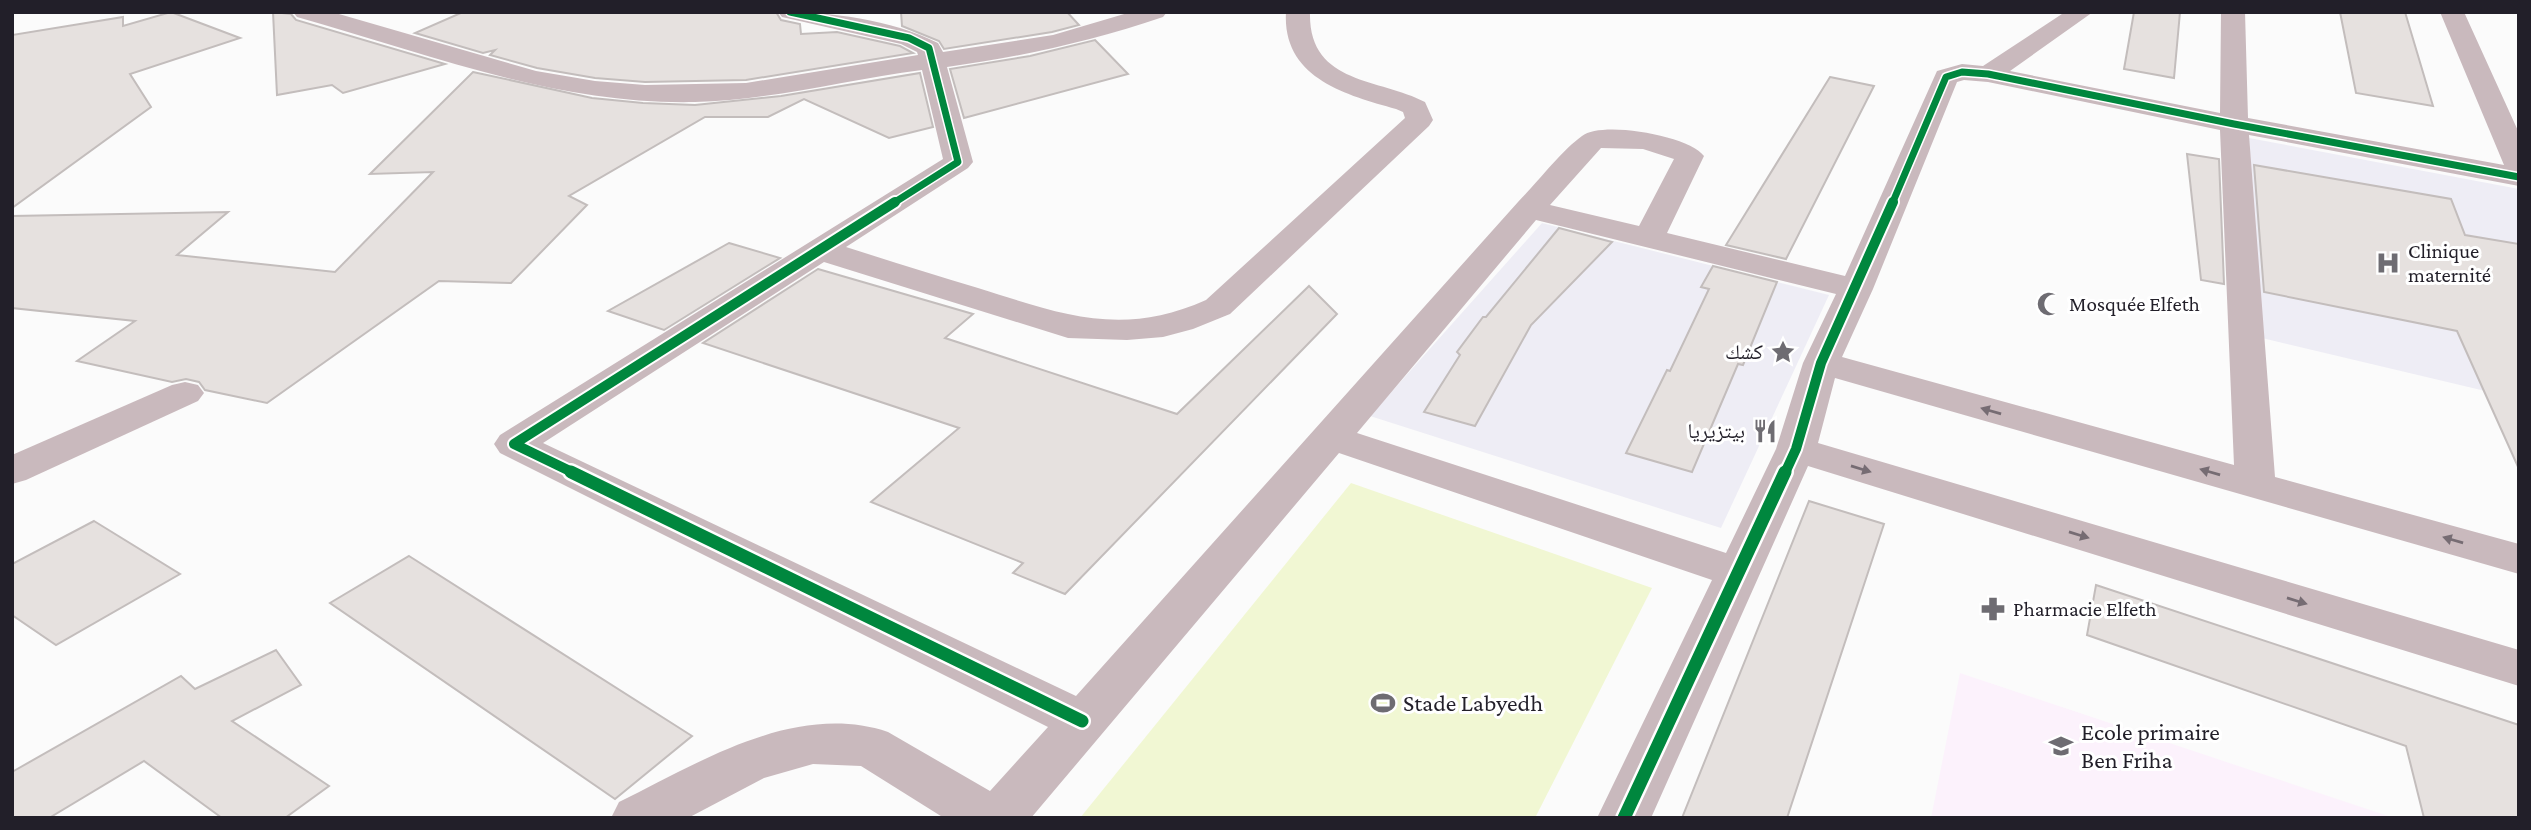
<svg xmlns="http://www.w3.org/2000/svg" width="2531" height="830" viewBox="0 0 2531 830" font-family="'Crimson Pro','Noto Naskh Arabic',serif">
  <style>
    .built { fill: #eeedf5 }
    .education { fill: #fcf2fc }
    .green { fill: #f1f7d3 }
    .building { fill: #e6e1df; stroke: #c3bdbc; stroke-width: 2 }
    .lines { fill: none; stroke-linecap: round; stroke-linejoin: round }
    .minor { fill: #c9b9bd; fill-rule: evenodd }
    .cycleway-far2-casing { stroke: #fff; stroke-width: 10 }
    .cycleway-far1-casing { stroke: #fff; stroke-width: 14 }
    .cycleway-casing { stroke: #fff; stroke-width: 18 }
    .cycleway-far2 { stroke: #00873e; stroke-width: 7 }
    .cycleway-far1 { stroke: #00873e; stroke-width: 10 }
    .cycleway { stroke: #00873e; stroke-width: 13 }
    .oneway { fill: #766c73 }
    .labels { text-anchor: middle; stroke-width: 6; stroke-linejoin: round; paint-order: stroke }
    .poi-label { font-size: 21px; fill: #221f29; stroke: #fff; text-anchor: start }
    .near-poi-label { font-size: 24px; fill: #221f29; stroke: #fff; text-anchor: start }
  </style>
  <rect width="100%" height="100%" fill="#fbfbfb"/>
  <g class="built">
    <polygon points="2249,138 2519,189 2519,399 2262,338"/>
    <polygon points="1542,223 1829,295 1721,528 1370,416"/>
  </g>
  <polygon class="education" points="1960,673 2394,818 1931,818"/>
  <polygon class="green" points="1351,483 1652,588 1535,818 1080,818"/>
  <g class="building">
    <polygon points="171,12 240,38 130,74 151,107 12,208 12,35 123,17 123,26"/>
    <polygon points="273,12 291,14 296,20 445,64 343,93 332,85 277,95"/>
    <polygon points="463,12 776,12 781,20 800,24 801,34 837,32 900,46 913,53 746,80 645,82 595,78 537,68 490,55 495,50 483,53 415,33"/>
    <polygon points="901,12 1067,12 1079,25 1052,32 944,49 939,41 902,26"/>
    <polygon points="2134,12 2180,12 2174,78 2124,69"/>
    <polygon points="2340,12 2405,12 2433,106 2356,93"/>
    <polygon points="1095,40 1128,74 964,118 950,69 1030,56"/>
    <polygon points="473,72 592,98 643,103 695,105 781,96 920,73 933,127 889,138 804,99 768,117 705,117 569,196 587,205 511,283 439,281 267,403 205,390 199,382 186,379 172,382 77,361 135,321 12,308 12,216 228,212 177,255 335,272 433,172 370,174"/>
    <polygon points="1830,77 1874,86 1786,259 1726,245"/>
    <polygon points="2187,154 2219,159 2224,284 2201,280"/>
    <polygon points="2254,165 2451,199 2465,235 2519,244 2519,469 2457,331 2264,292"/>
    <polygon points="1559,228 1612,242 1531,325 1475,426 1424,412 1460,355 1457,352 1483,317 1486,317"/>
    <polygon points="729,243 780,258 664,330 608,311"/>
    <polygon points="1713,266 1777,282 1743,365 1738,364 1692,472 1626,453 1667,370 1670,371 1709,289 1701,287"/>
    <polygon points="818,269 973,314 945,338 1177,414 1309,286 1337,314 1065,594 1013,573 1023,563 871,502 959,428 703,343"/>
    <polygon points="1809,501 1884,524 1787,818 1682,818"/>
    <polygon points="94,521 180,574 56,645 12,615 12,564"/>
    <polygon points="409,556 692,736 615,799 330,603"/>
    <polygon points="2096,585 2519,725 2519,818 2424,818 2406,746 2087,635"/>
    <polygon points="276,650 301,685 232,721 329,786 285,818 222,818 144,761 49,818 12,818 12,772 181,676 195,689"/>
  </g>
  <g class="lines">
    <g class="minor">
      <path d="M293 12H332L536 71 595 81 645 85 746 83 918 55 917 52 901 44 782 17 778 12C831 12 890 19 938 43L943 52 1053 35 1131 12H1167L1163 17C1092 41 1021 57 947 67L973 162 968 168 846 247C890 261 934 275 978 288 1061 314 1121 338 1206 300L1405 118 1403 112 1396 109C1346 95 1282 78 1286 12H1310C1308 85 1380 78 1425 102L1433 120 1429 126 1230 314 1193 329 1163 337 1127 340 1068 338 824 262 543 443 1076 696 1518 202C1537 183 1561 151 1582 136 1602 120 1690 136 1704 156L1667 233 1845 276 1937 71 1962 64 1983 66 2065 12H2093L2010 71 2220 113 2221 12H2245L2248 118 2504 165 2440 12H2464L2519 133V186L2249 135 2275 477 2519 544V574L1835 378 1818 443 2519 650V686L1808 466 1651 818H1597L1712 580 1339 453 1031 818H944L861 766 813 764 764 778 688 818H611L619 802C699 763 795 701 888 732L990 791 1048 727 500 453 494 444 500 435 943 159 922 70C846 80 772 100 695 102 556 105 429 54 297 17ZM1964 80 1988 82 2220 130 2234 465 1842 357 1873 289 1957 82ZM1601 148 1643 149 1674 159 1639 226 1550 205ZM1536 220 1836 294 1803 363 1776 449 1726 553 1357 433Z"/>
      <polygon points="185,382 198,385 204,393 198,401 26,480 12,484 12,455 172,385"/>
    </g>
    <g class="cycleway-far2-casing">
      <g id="cycleway-far2">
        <polyline points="790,12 909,38 929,48 958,162 892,204"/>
        <polyline points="1892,204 1946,77 1962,72 1988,74 2234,124 2519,177"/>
      </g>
    </g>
    <g class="cycleway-far1-casing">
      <g id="cycleway-far1">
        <polyline points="574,473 514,444 895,202"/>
        <polyline points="1785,473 1796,449 1821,363 1893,202"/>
      </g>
    </g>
    <g class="cycleway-casing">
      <g id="cycleway">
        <polyline points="571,472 1082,721"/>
        <polyline points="1624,818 1785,472"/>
      </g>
    </g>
    <use href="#cycleway-far2" class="cycleway-far2"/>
    <use href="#cycleway-far1" class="cycleway-far1"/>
    <use href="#cycleway" class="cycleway"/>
  </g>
  <defs><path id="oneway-solid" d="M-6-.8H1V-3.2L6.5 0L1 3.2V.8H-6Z" transform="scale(1.75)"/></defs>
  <g class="oneway">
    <use href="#oneway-solid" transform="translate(1991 411) rotate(-164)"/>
    <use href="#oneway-solid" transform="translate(1861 469) rotate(17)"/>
    <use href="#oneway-solid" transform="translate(2210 472) rotate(-164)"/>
    <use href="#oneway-solid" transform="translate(2079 535) rotate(17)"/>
    <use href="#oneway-solid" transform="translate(2453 540) rotate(-164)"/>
    <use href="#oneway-solid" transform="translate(2297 601) rotate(17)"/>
  </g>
  <defs>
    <g id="hospital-bare" transform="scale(1.89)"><path d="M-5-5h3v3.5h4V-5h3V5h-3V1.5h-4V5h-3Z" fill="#6e6c72" stroke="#fff" stroke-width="2.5" paint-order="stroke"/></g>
    <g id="mosque-bare" transform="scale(1.89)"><path d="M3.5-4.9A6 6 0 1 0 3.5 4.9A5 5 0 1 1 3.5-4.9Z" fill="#6e6c72" stroke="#fff" stroke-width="2.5" paint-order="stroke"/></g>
    <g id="sight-bare" transform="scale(1.89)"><path d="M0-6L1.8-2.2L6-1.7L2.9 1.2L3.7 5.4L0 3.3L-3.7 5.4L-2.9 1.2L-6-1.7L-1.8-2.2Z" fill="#6e6c72" stroke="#fff" stroke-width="2.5" paint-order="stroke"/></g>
    <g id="restaurant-bare" transform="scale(1.89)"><path d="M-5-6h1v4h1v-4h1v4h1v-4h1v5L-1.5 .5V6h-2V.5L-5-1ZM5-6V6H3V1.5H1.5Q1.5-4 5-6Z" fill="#6e6c72" stroke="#fff" stroke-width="2.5" paint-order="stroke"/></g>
    <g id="pharmacy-bare" transform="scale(1.89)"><path d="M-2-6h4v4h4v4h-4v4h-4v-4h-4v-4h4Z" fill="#6e6c72" stroke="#fff" stroke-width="2.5" paint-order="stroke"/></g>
    <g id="stadium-bare" transform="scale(1.89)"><path d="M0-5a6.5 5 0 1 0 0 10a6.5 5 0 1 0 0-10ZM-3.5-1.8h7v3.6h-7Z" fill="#6e6c72" stroke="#fff" stroke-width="2.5" paint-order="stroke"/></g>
    <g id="school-bare" transform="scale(1.89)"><path d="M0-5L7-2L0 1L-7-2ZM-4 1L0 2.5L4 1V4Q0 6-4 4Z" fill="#6e6c72" stroke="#fff" stroke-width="2.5" paint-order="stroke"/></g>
  </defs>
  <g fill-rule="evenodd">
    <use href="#hospital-bare" x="2388" y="263"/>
    <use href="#mosque-bare" x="2049" y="304"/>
    <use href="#sight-bare" x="1783" y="352"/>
    <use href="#restaurant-bare" x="1765" y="431"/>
    <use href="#pharmacy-bare" x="1993" y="609"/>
    <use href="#stadium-bare" x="1383" y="703"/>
    <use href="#school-bare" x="2061" y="746"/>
  </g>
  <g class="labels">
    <g class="poi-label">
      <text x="2408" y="258">Clinique<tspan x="2408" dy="24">maternité</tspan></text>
      <text x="2069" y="311">Mosquée Elfeth</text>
      <text x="1763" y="359" text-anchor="end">كشك</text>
      <text x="1745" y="438" text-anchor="end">بيتزيريا</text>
      <text x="2013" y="616">Pharmacie Elfeth</text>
    </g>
    <g class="near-poi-label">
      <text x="1403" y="711">Stade Labyedh</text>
      <text x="2081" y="740">Ecole primaire<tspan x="2081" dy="28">Ben Friha</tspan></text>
    </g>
  </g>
  <rect width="2531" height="830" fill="none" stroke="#221f29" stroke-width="28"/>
</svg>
